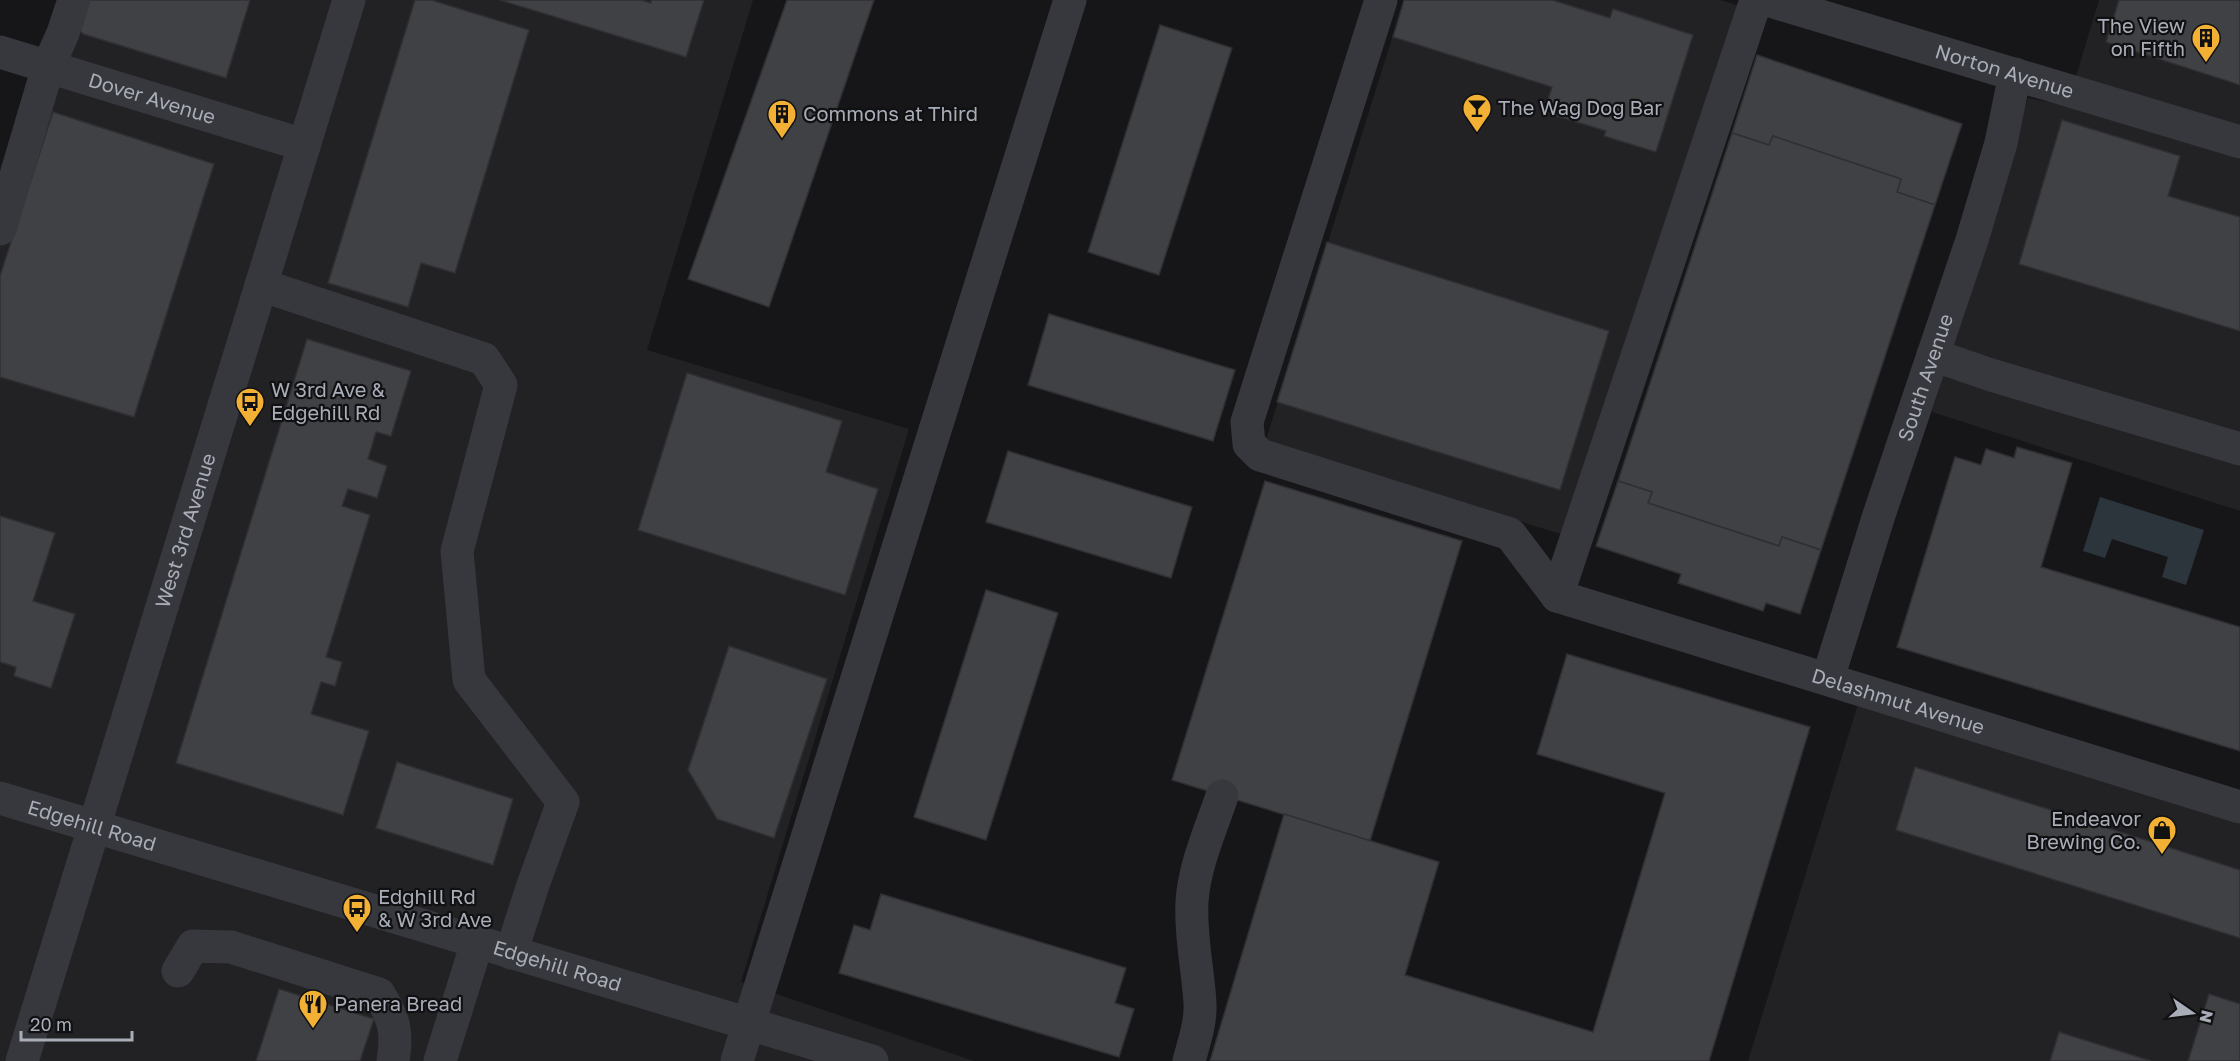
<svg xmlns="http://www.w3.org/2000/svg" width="2240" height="1061" viewBox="0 0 2240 1061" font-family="'Golos Text',sans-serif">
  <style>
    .built { fill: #222225 }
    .water { fill: #2c353c }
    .building { fill: #404145; stroke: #303034; stroke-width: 1.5 }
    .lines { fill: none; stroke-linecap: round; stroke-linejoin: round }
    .minor { stroke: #37383d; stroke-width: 33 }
    .labels { text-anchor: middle; stroke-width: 4.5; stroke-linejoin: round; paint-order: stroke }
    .poi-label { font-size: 20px; fill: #a8adb8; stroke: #111113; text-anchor: start }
    .street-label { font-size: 20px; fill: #a8adb8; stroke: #111113 }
  </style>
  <rect width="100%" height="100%" fill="#161618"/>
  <g class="built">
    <polygon points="68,0 753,0 647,350 909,429 741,982 974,1061 0,1061 0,218"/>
    <polygon points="1404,0 1720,0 1764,13 1587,542 1265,443"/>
    <polygon points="2099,0 2240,0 2240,511 1932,412 2028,98 2067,106"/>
    <polygon points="1867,675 2240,795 2240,1061 1748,1061"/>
  </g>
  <polygon class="water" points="2100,497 2204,530 2186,585 2162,577 2168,557 2112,539 2105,558 2083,551"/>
  <g class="building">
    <polygon points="87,0 250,0 226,78 83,34 78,28"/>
    <polygon points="415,0 431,0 529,30 455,273 421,263 408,307 328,283"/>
    <polygon points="500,0 641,0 651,3 651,0 704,0 686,57"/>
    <polygon points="787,0 874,0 769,307 688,279"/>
    <polygon points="1404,0 1552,0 1610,18 1613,9 1693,35 1656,152 1604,136 1606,131 1544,112 1552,87 1393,37"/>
    <polygon points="2119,0 2240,0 2240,85 2106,42"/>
    <polygon points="1160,25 1232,48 1159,275 1088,252"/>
    <polygon points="1757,55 1962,124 1935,205 1897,192 1901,179 1773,136 1769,145 1732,133"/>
    <polygon points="53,112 214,164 134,417 0,377 0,276"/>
    <polygon points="2062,120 2180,156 2168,196 2240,217 2240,331 2019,264"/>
    <polygon points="1732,133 1769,145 1773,136 1901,179 1897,192 1935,205 1821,550 1782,537 1779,546 1648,503 1652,492 1618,481"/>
    <polygon points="1327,242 1609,331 1560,490 1277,402"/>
    <polygon points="1049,314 1235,370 1213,441 1028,385"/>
    <polygon points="307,339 411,371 391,436 376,432 368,459 387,466 377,498 348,489 342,506 370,515 326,657 342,662 335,686 321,682 311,714 369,731 343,815 176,763"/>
    <polygon points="687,373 842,421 826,472 878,489 845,595 638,530"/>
    <polygon points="2017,447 2072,463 2041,567 2240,627 2240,751 1897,647 1955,457 1981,465 1986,449 2014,458"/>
    <polygon points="1008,451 1192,507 1171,578 986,522"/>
    <polygon points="1265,481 1462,541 1370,841 1172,780"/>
    <polygon points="1618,481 1652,492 1648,503 1779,546 1782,537 1821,550 1800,614 1766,603 1763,611 1678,583 1681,574 1596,546"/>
    <polygon points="0,516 55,533 33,601 75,614 51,688 14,676 16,667 0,662"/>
    <polygon points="986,590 1058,613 986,840 914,817"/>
    <polygon points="729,646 827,679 774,838 717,819 688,770"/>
    <polygon points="1567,654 1810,727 1709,1061 1210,1061 1284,814 1439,862 1405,975 1593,1032 1665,793 1537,754"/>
    <polygon points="397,762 513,799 493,865 376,828"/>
    <polygon points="1915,767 2240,870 2240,938 1896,830"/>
    <polygon points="881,894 1126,968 1115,1003 1134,1009 1119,1057 839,973 854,925 870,930"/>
    <polygon points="279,989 374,1019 360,1061 256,1061"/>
    <polygon points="2209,994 2240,1004 2240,1061 2188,1061"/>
    <polygon points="2059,1032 2151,1061 2050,1061"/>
  </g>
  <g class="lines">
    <g class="minor">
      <polyline points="1381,0 1247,422 1249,444 1260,455 1510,534 1557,596"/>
      <path id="s1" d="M1767 0 2240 142"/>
      <path id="s2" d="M0 52 304 145"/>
      <polyline points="0,229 48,67 63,33 74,0"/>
      <polyline points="261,285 484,359 501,385 457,551 469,680 563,802 533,885 511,953"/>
      <polyline points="1933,355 1991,375 2240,449"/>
      <path id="s3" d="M1557 596 2240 807"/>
      <polyline points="1557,596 1756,0"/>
      <path id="s4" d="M1828 678 1879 515 1972 240 2001 143 2015 74"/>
      <path id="s5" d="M0 798 872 1061"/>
      <path d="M178 971 193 946 231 947 379 994C394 1019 398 1031 393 1061"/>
      <path id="s6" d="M22 1061 349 0"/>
      <polyline points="440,1061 477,943"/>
      <polyline points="737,1061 1070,0"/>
      <path d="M1189 1061C1194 1042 1201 1023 1200 1003 1198 969 1190 936 1192 902 1194 866 1211 829 1222 796"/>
    </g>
  </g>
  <defs>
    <g id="building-pin" transform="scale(1.5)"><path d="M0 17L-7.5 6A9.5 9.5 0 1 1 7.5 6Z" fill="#f2b134" stroke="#111113"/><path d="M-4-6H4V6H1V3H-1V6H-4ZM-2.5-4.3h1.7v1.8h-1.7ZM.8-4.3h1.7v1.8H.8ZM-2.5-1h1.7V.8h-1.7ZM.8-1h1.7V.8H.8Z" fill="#111"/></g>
    <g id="bar-pin" transform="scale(1.5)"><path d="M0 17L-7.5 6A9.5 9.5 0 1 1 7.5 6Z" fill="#f2b134" stroke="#111113"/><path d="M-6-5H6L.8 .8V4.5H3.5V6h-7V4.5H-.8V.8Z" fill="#111"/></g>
    <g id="bus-pin" transform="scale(1.5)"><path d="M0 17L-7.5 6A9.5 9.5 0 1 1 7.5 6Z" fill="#f2b134" stroke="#111113"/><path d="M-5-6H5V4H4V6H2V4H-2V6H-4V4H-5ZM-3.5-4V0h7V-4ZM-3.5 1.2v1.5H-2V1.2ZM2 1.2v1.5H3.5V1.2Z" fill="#111"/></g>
    <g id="shop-pin" transform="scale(1.5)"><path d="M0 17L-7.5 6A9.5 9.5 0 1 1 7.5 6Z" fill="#f2b134" stroke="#111113"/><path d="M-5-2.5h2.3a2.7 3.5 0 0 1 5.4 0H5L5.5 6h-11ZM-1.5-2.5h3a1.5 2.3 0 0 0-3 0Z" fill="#111"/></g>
    <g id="restaurant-pin" transform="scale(1.5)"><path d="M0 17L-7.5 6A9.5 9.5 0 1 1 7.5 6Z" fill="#f2b134" stroke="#111113"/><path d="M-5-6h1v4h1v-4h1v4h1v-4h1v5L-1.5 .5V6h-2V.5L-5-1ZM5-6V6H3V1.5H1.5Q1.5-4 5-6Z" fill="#111"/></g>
  </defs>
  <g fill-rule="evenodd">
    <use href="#building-pin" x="2206" y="38"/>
    <use href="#bar-pin" x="1477" y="108"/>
    <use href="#building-pin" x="782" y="114"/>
    <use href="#bus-pin" x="250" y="402"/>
    <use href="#shop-pin" x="2162" y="830"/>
    <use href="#bus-pin" x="357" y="908"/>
    <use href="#restaurant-pin" x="313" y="1004"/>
  </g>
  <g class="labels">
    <g class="poi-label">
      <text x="2185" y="33" text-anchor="end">The View<tspan x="2185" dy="23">on Fifth</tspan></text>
      <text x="1498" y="115">The Wag Dog Bar</text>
      <text x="803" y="121">Commons at Third</text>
      <text x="271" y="397">W 3rd Ave &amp;<tspan x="271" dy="23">Edgehill Rd</tspan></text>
      <text x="2141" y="826" text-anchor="end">Endeavor<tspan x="2141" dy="23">Brewing Co.</tspan></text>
      <text x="378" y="904">Edghill Rd<tspan x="378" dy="23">&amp; W 3rd Ave</tspan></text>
      <text x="334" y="1011">Panera Bread</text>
    </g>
    <g class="street-label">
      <text dy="7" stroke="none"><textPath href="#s1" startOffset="248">Norton Avenue</textPath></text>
      <text dy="7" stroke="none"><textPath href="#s2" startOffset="159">Dover Avenue</textPath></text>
      <text dy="7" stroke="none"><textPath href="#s4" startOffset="316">South Avenue</textPath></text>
      <text dy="7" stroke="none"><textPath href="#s6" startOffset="555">West 3rd Avenue</textPath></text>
      <text dy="7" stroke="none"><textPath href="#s3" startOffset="357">Delashmut Avenue</textPath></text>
      <text dy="7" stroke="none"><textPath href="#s5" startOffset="96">Edgehill Road</textPath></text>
      <text dy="7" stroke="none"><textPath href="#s5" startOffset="582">Edgehill Road</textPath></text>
    </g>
  </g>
  <g transform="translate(2192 1013) rotate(104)" stroke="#111113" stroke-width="4.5" paint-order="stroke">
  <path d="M0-4.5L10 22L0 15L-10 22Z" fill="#a8adb8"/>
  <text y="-9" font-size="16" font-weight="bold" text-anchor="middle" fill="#a8adb8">N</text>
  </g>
  <path d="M21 1031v9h111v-9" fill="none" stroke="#a8adb8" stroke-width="3"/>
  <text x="30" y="1031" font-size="18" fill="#a8adb8" stroke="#111113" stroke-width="4.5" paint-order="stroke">20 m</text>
</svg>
